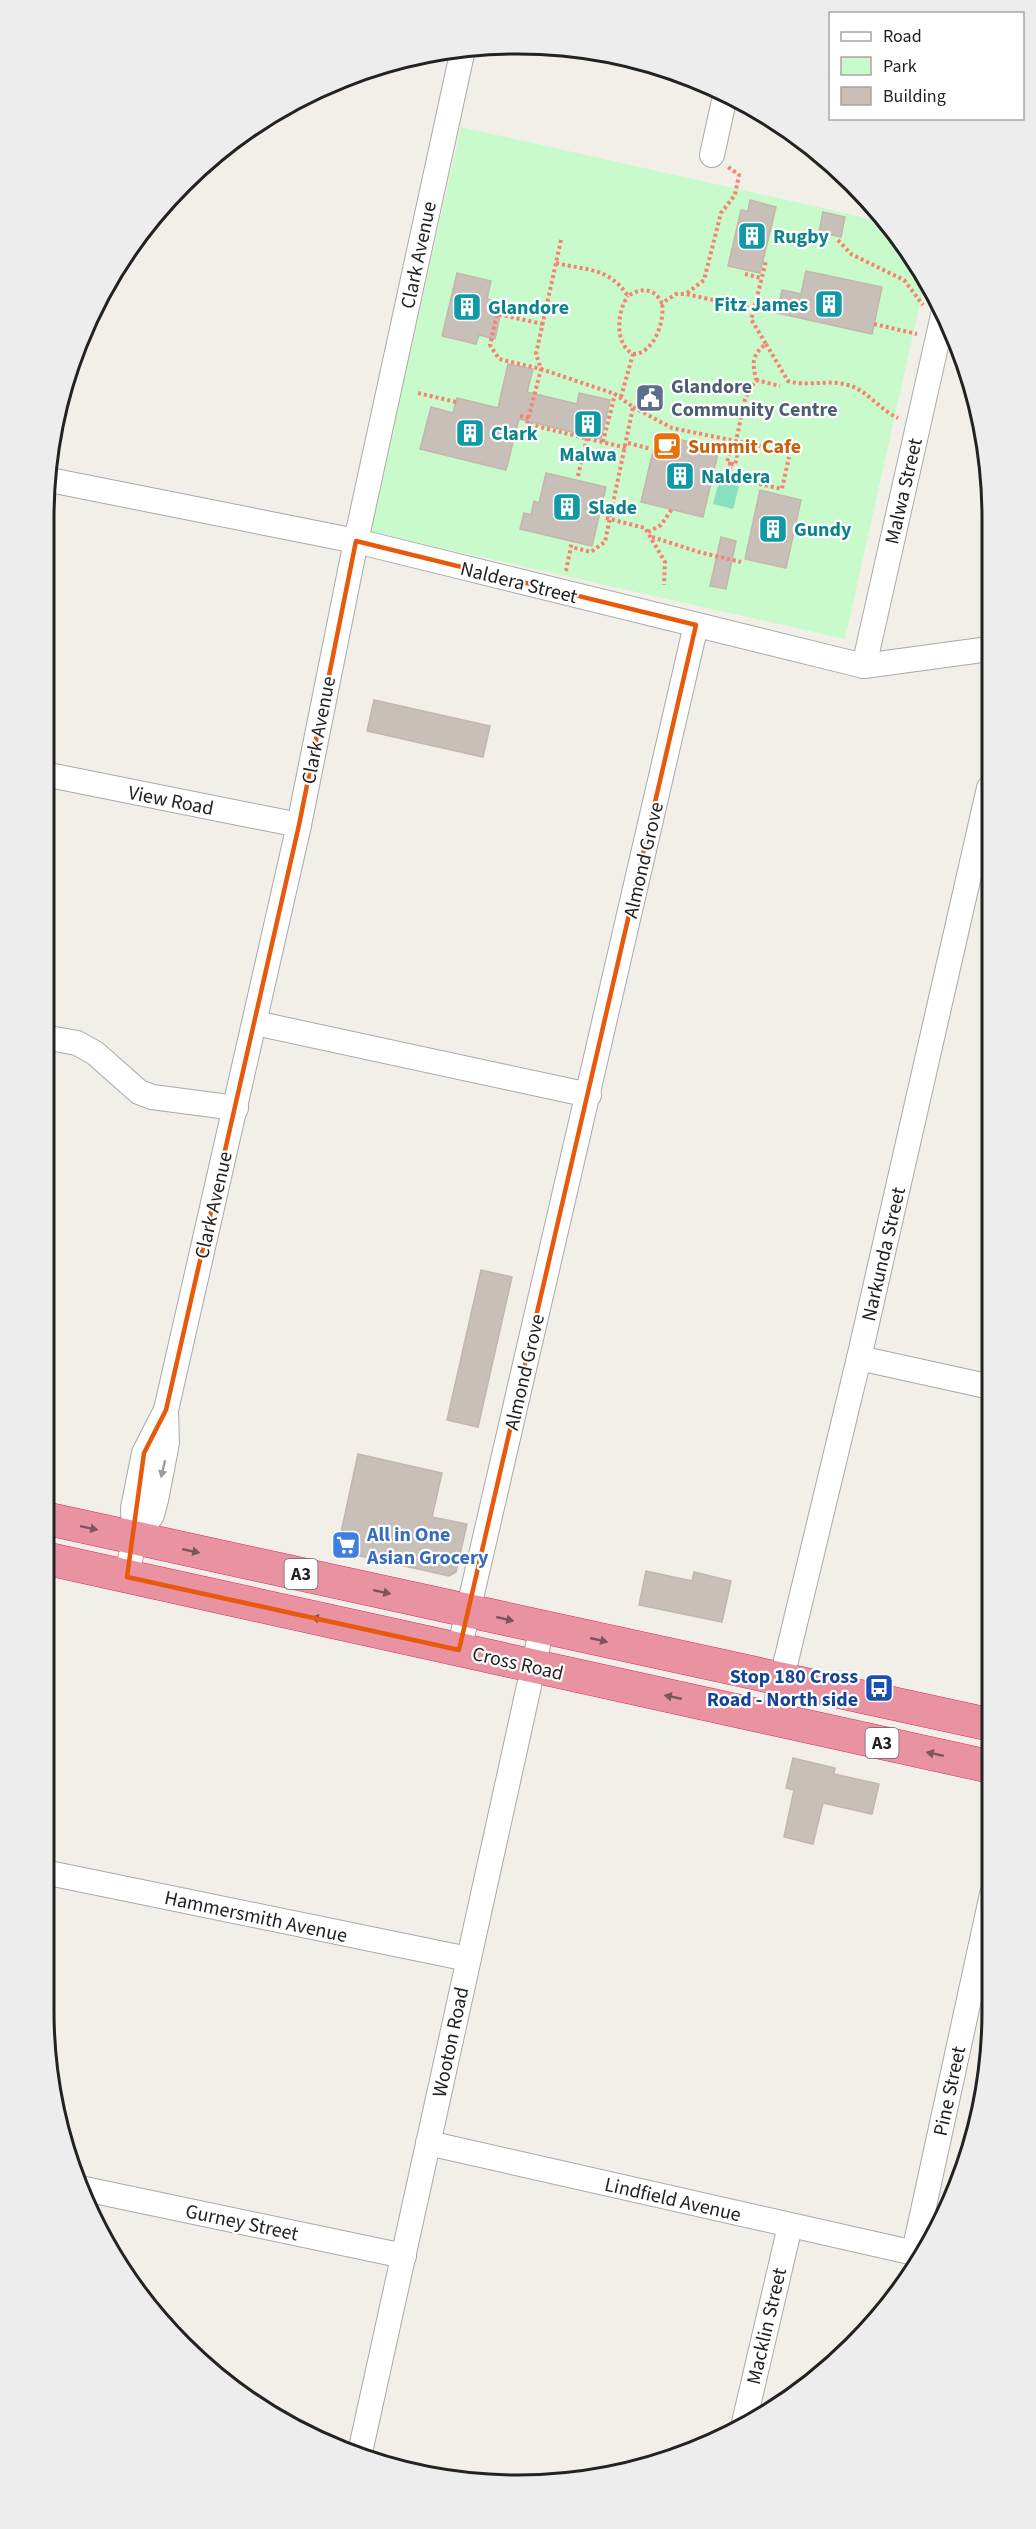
<svg xmlns="http://www.w3.org/2000/svg" width="1036" height="2529" viewBox="0 0 1036 2529" font-family="'Source Sans 3',sans-serif">
  <style>
    .park { fill: #c8facc }
    .pitch { fill: #88e0be }
    .building { fill: #c7bfb8; stroke: #c4b6ab; stroke-width: 1.5 }
    .lines { fill: none; stroke-linecap: round; stroke-linejoin: round }
    .minor-casing { stroke: #a9a9a9; stroke-width: 26 }
    .highway-casing { stroke: #dc2a67; stroke-width: 34 }
    .path { stroke: #fa8072; stroke-width: 4; stroke-dasharray: 3 3; stroke-linecap: butt }
    .minor { stroke: #fff; stroke-width: 24 }
    .highway { stroke: #e892a2; stroke-width: 33 }
    .oneway { fill: #9c9c9c }
    .oneway2 { fill: #7b545c }
    .marked { fill: none; stroke: #e8590c; stroke-width: 4.5; stroke-linejoin: round }
    .labels { text-anchor: middle; stroke-width: 4.5; stroke-linejoin: round; paint-order: stroke }
    .shield { fill: #fff; stroke: #646464; stroke-width: 1.5 }
    .shield-label { font-size: 18px; font-weight: bold; fill: #222 }
    .culture-label { font-size: 20px; font-weight: bold; fill: #0d838f; stroke: #fff; text-anchor: start }
    .street-label { font-size: 20px; fill: #222; stroke: #fff }
    .service-label { font-size: 20px; font-weight: bold; fill: #4e5e75; stroke: #fff; text-anchor: start }
    .food-label { font-size: 20px; font-weight: bold; fill: #c56008; stroke: #fff; text-anchor: start }
    .shop-label { font-size: 20px; font-weight: bold; fill: #366cbe; stroke: #fff; text-anchor: start }
    .transit-label { font-size: 20px; font-weight: bold; fill: #164399; stroke: #fff; text-anchor: end }
    .rim { fill: none; stroke: #222; stroke-width: 3 }
  </style>
  <rect width="100%" height="100%" fill="#f2efe9"/>
  <polygon class="park" points="461,127 885,222 924,285 845,639 370,532"/>
  <polygon class="pitch" points="719,481 739,486 733,509 713,504"/>
  <g class="building">
    <polygon points="750,200 776,207 760,273 728,266 741,210 748,211"/>
    <polygon points="823,212 845,217 841,237 819,232"/>
    <polygon points="806,271 882,287 872,334 777,313 782,290 801,294"/>
    <polygon points="457,273 491,281 487,299 503,302 495,339 479,335 476,344 442,336"/>
    <polygon points="508,364 533,369 527,392 577,404 579,393 610,400 601,439 519,419 506,470 420,449 431,407 453,413 457,398 498,408"/>
    <polygon points="657,434 719,449 703,517 641,502"/>
    <polygon points="546,473 606,487 592,546 520,529 524,513 531,515 534,501 539,503"/>
    <polygon points="760,490 801,500 786,568 745,559"/>
    <polygon points="721,537 736,541 726,589 710,586"/>
    <polygon points="374,700 490,726 483,757 367,731"/>
    <polygon points="481,1270 512,1277 478,1427 447,1420"/>
    <polygon points="358,1454 442,1473 432,1517 467,1524 456,1572 449,1576 337,1551"/>
    <polygon points="646,1571 692,1581 694,1572 731,1581 722,1622 639,1605"/>
    <polygon points="793,1758 835,1768 834,1774 879,1784 872,1814 823,1803 813,1844 784,1837 794,1790 786,1788"/>
  </g>
  <g class="lines">
    <g class="minor-casing">
      <g id="minor">
        <polyline points="712,155 725,96"/>
        <polyline points="50,480 356,541 864,666 989,649"/>
        <polyline points="864,666 943,315"/>
        <polyline points="44,774 299,825"/>
        <polyline points="255,1023 589,1095"/>
        <polyline points="44,1037 77,1043 95,1053 139,1092 152,1097 236,1108"/>
        <polyline points="859,1358 991,1387"/>
        <polyline points="134,1539 152,1515 156,1500 167,1443 166,1410 299,825 356,541 463,49"/>
        <polyline points="127,1577 134,1539 133,1508 144,1453 166,1410"/>
        <polyline points="459,1650 696,625"/>
        <polyline points="772,1719 859,1358 989,788"/>
        <polyline points="44,1872 468,1959"/>
        <polyline points="428,2143 919,2254"/>
        <polyline points="80,2188 404,2256"/>
        <polyline points="914,2252 992,1894"/>
        <polyline points="743,2427 790,2226"/>
        <polyline points="359,2457 542,1627"/>
      </g>
    </g>
    <g class="highway-casing">
      <g id="highway">
        <polyline points="44,1518 992,1725"/>
        <polyline points="44,1558 992,1767"/>
      </g>
    </g>
    <g class="path">
      <polyline points="561,240 536,354 541,369 615,394 633,407 605,542 591,552 571,547"/>
      <polyline points="838,240 851,254 904,280 923,305"/>
      <path d="M556 263C589 271 608 267 628 296 642 287 654 288 662 303L676 294H686L754 309 766 261"/>
      <polyline points="745,274 761,278"/>
      <polyline points="687,293 704,280 721,213 735,195 739,175 728,167"/>
      <path d="M754 309 751 319 766 344C752 355 752 362 756 379L745 399 733 455 737 456 735 465 731 464 728 477 782 489 789 457"/>
      <polyline points="543,324 497,314 490,345 499,359 541,369 527,424 627,448"/>
      <polyline points="874,324 917,334"/>
      <path d="M766 344 788 381C809 387 827 379 848 385 867 390 880 410 898 418"/>
      <path d="M633 354C654 354 665 321 662 303"/>
      <polyline points="756,380 780,386"/>
      <polyline points="418,393 456,402"/>
      <path d="M621 397 633 354C614 344 617 311 628 296"/>
      <polyline points="633,407 672,428 760,446 761,450"/>
      <polyline points="520,416 529,418"/>
      <polyline points="603,442 615,394"/>
      <polyline points="628,443 651,449"/>
      <polyline points="731,464 727,463 729,454 733,455"/>
      <polyline points="578,476 587,438"/>
      <polyline points="606,518 645,528 665,562 664,585"/>
      <polyline points="648,532 661,525 672,509"/>
      <polyline points="652,537 699,552 741,562"/>
      <polyline points="566,571 572,541"/>
    </g>
    <use href="#minor" class="minor"/>
    <use href="#highway" class="highway"/>
  </g>
  <defs><path id="oneway-solid" d="M-6-.8H1V-3.2L6.5 0L1 3.2V.8H-6Z" transform="scale(1.5)"/></defs>
  <use class="oneway" href="#oneway-solid" transform="translate(163 1469) rotate(103)"/>
  <g class="oneway2">
    <use href="#oneway-solid" transform="translate(89 1528) rotate(12)"/>
    <use href="#oneway-solid" transform="translate(191 1551) rotate(12)"/>
    <use href="#oneway-solid" transform="translate(382 1592) rotate(12)"/>
    <use href="#oneway-solid" transform="translate(320 1619) rotate(-168)"/>
    <use href="#oneway-solid" transform="translate(505 1619) rotate(13)"/>
    <use href="#oneway-solid" transform="translate(599 1640) rotate(13)"/>
    <use href="#oneway-solid" transform="translate(673 1697) rotate(-168)"/>
    <use href="#oneway-solid" transform="translate(935 1754) rotate(-168)"/>
  </g>
  <path class="marked" d="M356 541 696 625 459 1650 127 1577 144 1453 166 1410 299 825Z"/>
  <defs>
    <g id="building-square" transform="scale(1.5)"><rect x="-9" y="-9" width="18" height="18" rx="4" fill="#0f9aa8" stroke="#fff"/><path d="M-4-6H4V6H1V3H-1V6H-4ZM-2.5-4.3h1.7v1.8h-1.7ZM.8-4.3h1.7v1.8H.8ZM-2.5-1h1.7V.8h-1.7ZM.8-1h1.7V.8H.8Z" fill="#fff"/></g>
    <g id="civic-square" transform="scale(1.5)"><rect x="-9" y="-9" width="18" height="18" rx="4" fill="#5c6f8a" stroke="#fff"/><path d="M-.6-6.5H3V-4.5H.6V-3L4-1V1h2V6H-6V1h2V-1L-.6-3ZM-1.2 2.5V6h2.4V2.5Z" fill="#fff"/></g>
    <g id="cafe-square" transform="scale(1.5)"><rect x="-9" y="-9" width="18" height="18" rx="4" fill="#e8710a" stroke="#fff"/><path d="M-5.5-4.5H6V0H3Q3 3.5 0 3.5H-2.5Q-5.5 3.5-5.5 0ZM3-3.2v2h1.7v-2ZM-6 4.5H4V6H-6Z" fill="#fff"/></g>
    <g id="supermarket-square" transform="scale(1.5)"><rect x="-9" y="-9" width="18" height="18" rx="4" fill="#3f7fe0" stroke="#fff"/><path d="M-6-5.5h2.5l.6 2H6L4.5 2H-2.5L-4.4-4H-6ZM-1.5 3.2a1.3 1.3 0 1 0 .1 0ZM3 3.2a1.3 1.3 0 1 0 .1 0Z" fill="#fff"/></g>
    <g id="bus-square" transform="scale(1.5)"><rect x="-9" y="-9" width="18" height="18" rx="4" fill="#1a4fb4" stroke="#fff"/><path d="M-5-6H5V4H4V6H2V4H-2V6H-4V4H-5ZM-3.5-4V0h7V-4ZM-3.5 1.2v1.5H-2V1.2ZM2 1.2v1.5H3.5V1.2Z" fill="#fff"/></g>
  </defs>
  <g fill-rule="evenodd">
    <use href="#building-square" x="752" y="236"/>
    <use href="#building-square" x="829" y="304"/>
    <use href="#building-square" x="467" y="307"/>
    <use href="#civic-square" x="650" y="398"/>
    <use href="#building-square" x="588" y="424"/>
    <use href="#building-square" x="470" y="433"/>
    <use href="#cafe-square" x="667" y="446"/>
    <use href="#building-square" x="680" y="476"/>
    <use href="#building-square" x="567" y="507"/>
    <use href="#building-square" x="773" y="529"/>
    <use href="#supermarket-square" x="346" y="1545"/>
    <use href="#bus-square" x="879" y="1688"/>
  </g>
  <g class="labels">
    <g class="shield">
      <rect x="284.5" y="1559" width="33" height="30" rx="4.5"/>
      <rect x="865.5" y="1728" width="33" height="30" rx="4.5"/>
    </g>
    <g class="shield-label">
      <text x="301" y="1580">A3</text>
      <text x="882" y="1749">A3</text>
    </g>
    <g class="culture-label">
      <text x="773" y="243">Rugby</text>
      <text x="808" y="311" text-anchor="end">Fitz James</text>
      <text x="488" y="314">Glandore</text>
      <text x="491" y="440">Clark</text>
      <text x="588" y="461" text-anchor="middle">Malwa</text>
      <text x="701" y="483">Naldera</text>
      <text x="588" y="514">Slade</text>
      <text x="794" y="536">Gundy</text>
    </g>
    <g class="street-label">
      <text transform="translate(418 255) rotate(-78)" y="7">Clark Avenue</text>
      <text transform="translate(903 491) rotate(-77)" y="7">Malwa Street</text>
      <text transform="translate(519 582) rotate(14)" y="7">Naldera Street</text>
      <text transform="translate(318 730) rotate(-79)" y="7">Clark Avenue</text>
      <text transform="translate(171 800) rotate(11)" y="7">View Road</text>
      <text transform="translate(643 860) rotate(-77)" y="7">Almond Grove</text>
      <text transform="translate(213 1205) rotate(-77)" y="7">Clark Avenue</text>
      <text transform="translate(883 1254) rotate(-77)" y="7">Narkunda Street</text>
      <text transform="translate(524 1372) rotate(-77)" y="7">Almond Grove</text>
      <text transform="translate(518 1663) rotate(13)" y="7">Cross Road</text>
      <text transform="translate(256 1916) rotate(12)" y="7">Hammersmith Avenue</text>
      <text transform="translate(450 2042) rotate(-78)" y="7">Wooton Road</text>
      <text transform="translate(949 2091) rotate(-78)" y="7">Pine Street</text>
      <text transform="translate(673 2199) rotate(13)" y="7">Lindfield Avenue</text>
      <text transform="translate(242 2222) rotate(12)" y="7">Gurney Street</text>
      <text transform="translate(766 2326) rotate(-77)" y="7">Macklin Street</text>
    </g>
    <g class="service-label">
      <text x="671" y="393">Glandore<tspan x="671" dy="23">Community Centre</tspan></text>
    </g>
    <g class="food-label">
      <text x="688" y="453">Summit Cafe</text>
    </g>
    <g class="shop-label">
      <text x="367" y="1541">All in One<tspan x="367" dy="23">Asian Grocery</tspan></text>
    </g>
    <g class="transit-label">
      <text x="858" y="1683">Stop 180 Cross<tspan x="858" dy="23">Road - North side</tspan></text>
    </g>
  </g>
  <path d="M0 0H1036V2529H0ZM518 54H518A464 464 0 0 1 982 518V2011A464 464 0 0 1 518 2475H518A464 464 0 0 1 54 2011V518A464 464 0 0 1 518 54Z" fill="#ededed" fill-rule="evenodd"/>
  <path class="rim" d="M518 54H518A464 464 0 0 1 982 518V2011A464 464 0 0 1 518 2475H518A464 464 0 0 1 54 2011V518A464 464 0 0 1 518 54Z"/>
  <rect x="829" y="12" width="195" height="108" fill="#ffffff" stroke="#a7a7a7" stroke-width="1.5"/>
  <rect x="841" y="32" width="30" height="9" fill="#ffffff" stroke="#a7a7a7" stroke-width="1.5"/>
  <text x="883" y="42" font-size="18" fill="#222222">Road</text>
  <rect x="841" y="57" width="30" height="18" fill="#c8facc" stroke="#a7a7a7" stroke-width="1.5"/>
  <text x="883" y="72" font-size="18" fill="#222222">Park</text>
  <rect x="841" y="87" width="30" height="18" fill="#c7bfb8" stroke="#a7a7a7" stroke-width="1.5"/>
  <text x="883" y="102" font-size="18" fill="#222222">Building</text>
</svg>
